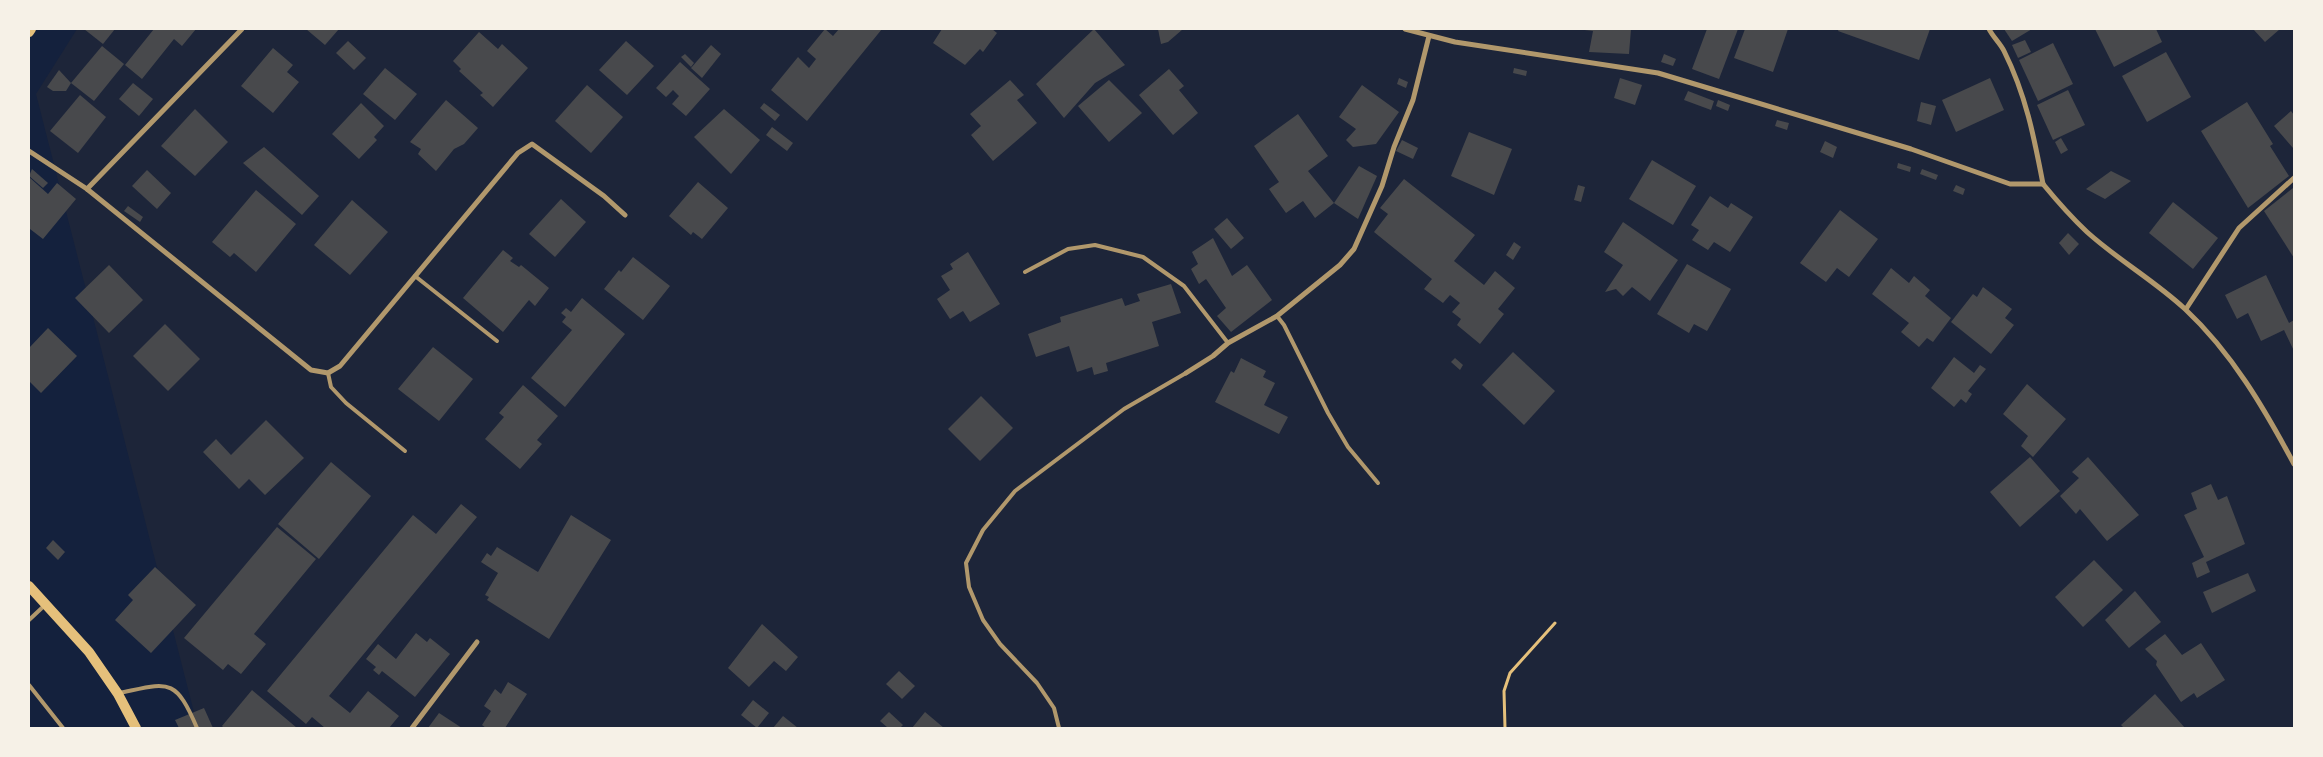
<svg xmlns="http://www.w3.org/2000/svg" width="2323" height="757" viewBox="0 0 2323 757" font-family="'DM Sans',sans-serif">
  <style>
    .green { fill: #1d2539 }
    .building { fill: #48494c }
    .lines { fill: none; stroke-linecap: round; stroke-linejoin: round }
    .path { stroke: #e5c07b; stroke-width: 3 }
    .service { stroke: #b1986c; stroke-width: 4 }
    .minor { stroke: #b1986c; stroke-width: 5 }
    .secondary { stroke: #e5c07b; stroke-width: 10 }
  </style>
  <rect width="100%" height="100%" fill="#14213d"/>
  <polygon class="green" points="77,29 2294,29 2294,728 198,728 36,94"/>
  <g class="building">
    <polygon points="84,29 115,29 103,44"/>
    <polygon points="154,29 196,29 182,46 174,39 142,79 125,65"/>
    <polygon points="306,29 339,29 325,45"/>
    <polygon points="825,29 833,36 839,29 882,29 807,121 771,90 798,57 809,68 816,59 807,51"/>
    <polygon points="942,29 992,29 997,33 983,52 980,49 965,65 933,43"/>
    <polygon points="1094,29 1125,65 1095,83 1064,118 1036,84"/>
    <polygon points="1158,29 1183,29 1168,42 1161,44"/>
    <polygon points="1576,29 1631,29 1629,54 1589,52 1593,31"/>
    <polygon points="1707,29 1738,29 1719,79 1692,69"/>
    <polygon points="1745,29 1788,29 1773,72 1734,58"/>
    <polygon points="1839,29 1930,29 1919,60 1838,31"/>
    <polygon points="2004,29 2032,29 2012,41"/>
    <polygon points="2095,29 2156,29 2162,42 2114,67"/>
    <polygon points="2253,29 2280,29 2265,42"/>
    <polygon points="479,32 498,49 502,44 528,68 493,107 480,95 483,93 459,71 461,69 453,61"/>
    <polygon points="2025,40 2031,52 2018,58 2012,45"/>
    <polygon points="348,41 366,58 354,70 336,53"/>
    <polygon points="626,41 654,66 627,95 599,70"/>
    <polygon points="2053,43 2073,84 2038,101 2019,60"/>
    <polygon points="711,45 721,54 702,78 691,68"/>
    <polygon points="102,46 124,64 94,101 71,83"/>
    <polygon points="273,48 293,65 287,72 299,82 273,113 241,86"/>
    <polygon points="2166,52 2191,97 2147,122 2122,76"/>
    <polygon points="685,54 694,63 691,67 681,57"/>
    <polygon points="1664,54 1676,59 1673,66 1661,62"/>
    <polygon points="680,62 710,89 686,116 672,104 679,96 673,90 666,97 656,88"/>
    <polygon points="385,68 417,94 395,120 363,94"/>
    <polygon points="1514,68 1527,71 1526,76 1513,73"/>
    <polygon points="1169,69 1184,86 1179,90 1198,113 1173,135 1139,95"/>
    <polygon points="59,70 71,83 66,91 53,91 47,87"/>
    <polygon points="1399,78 1408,82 1406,88 1397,84"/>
    <polygon points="1620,78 1642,85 1635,105 1614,98"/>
    <polygon points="1990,78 2004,110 1956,132 1942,100"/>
    <polygon points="1010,80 1024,95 1017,100 1037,123 993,161 971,135 981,126 970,114"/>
    <polygon points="1109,80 1142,113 1109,142 1078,106"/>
    <polygon points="133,83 153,99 139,116 119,99"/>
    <polygon points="587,85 623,117 591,153 555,121"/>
    <polygon points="1362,85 1399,112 1376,144 1353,147 1346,140 1356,129 1339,117"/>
    <polygon points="2068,90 2085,125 2053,140 2037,105"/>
    <polygon points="1688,91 1714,101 1711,110 1684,100"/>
    <polygon points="80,95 106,117 78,153 50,131"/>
    <polygon points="446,100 478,128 464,144 454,149 436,171 418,154 421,149 410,142"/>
    <polygon points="1718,100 1730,105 1728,111 1716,106"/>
    <polygon points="1921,102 1936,106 1931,125 1917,121"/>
    <polygon points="2247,102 2273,144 2270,146 2289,176 2248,208 2201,131"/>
    <polygon points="361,103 384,126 374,137 377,140 359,159 332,134"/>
    <polygon points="764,103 780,115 775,121 760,108"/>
    <polygon points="195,109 228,142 195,176 161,146"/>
    <polygon points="724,109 760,140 731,174 694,137"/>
    <polygon points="2291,111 2294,115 2293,148 2274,126"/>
    <polygon points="1298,114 1328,156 1308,171 1334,203 1315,218 1303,201 1286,213 1269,189 1279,182 1254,146"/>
    <polygon points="1777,120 1789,123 1787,130 1775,126"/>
    <polygon points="772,127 793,143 787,151 766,135"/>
    <polygon points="1469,132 1512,149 1494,195 1451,176"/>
    <polygon points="2061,138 2068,150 2061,154 2055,142"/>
    <polygon points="1402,140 1418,148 1413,159 1396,151"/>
    <polygon points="1825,141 1837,147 1833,158 1820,152"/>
    <polygon points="264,147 319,196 302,215 243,163"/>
    <polygon points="1652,160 1696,186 1673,225 1629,199"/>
    <polygon points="1898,163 1911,167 1910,172 1897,168"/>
    <polygon points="1359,166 1377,176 1358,219 1334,203"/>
    <polygon points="32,169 48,183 43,188 29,176"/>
    <polygon points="1922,169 1938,175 1936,180 1920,174"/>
    <polygon points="147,170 171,193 157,209 132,186"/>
    <polygon points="2111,171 2131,181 2105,199 2086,189"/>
    <polygon points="29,177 48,194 57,183 76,199 43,239 30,229 29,231"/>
    <polygon points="1404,179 1475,235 1454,261 1484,285 1495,271 1515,288 1498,309 1504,314 1480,344 1457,325 1461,319 1452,312 1460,303 1450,295 1443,303 1424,289 1432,279 1374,232 1388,214 1380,208"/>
    <polygon points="698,182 728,208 702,239 693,232 691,235 669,216"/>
    <polygon points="1578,185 1585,187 1581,202 1574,200"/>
    <polygon points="1956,185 1965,189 1963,195 1953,191"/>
    <polygon points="2293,188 2294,190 2294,258 2264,211"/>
    <polygon points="256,190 296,224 256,272 234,253 230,257 212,242"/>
    <polygon points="1710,196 1728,208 1731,203 1753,217 1730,252 1714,242 1708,250 1692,240 1699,230 1691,225"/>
    <polygon points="561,199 586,222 555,257 529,234"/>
    <polygon points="352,200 388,232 350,275 314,245"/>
    <polygon points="2173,202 2218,238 2193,269 2149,233"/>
    <polygon points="128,206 143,217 140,222 124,211"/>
    <polygon points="1840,210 1878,239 1849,277 1837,268 1826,282 1800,263"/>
    <polygon points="1227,218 1244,238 1231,249 1214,229"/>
    <polygon points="1623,222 1678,260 1650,301 1632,287 1623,296 1616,289 1605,292 1623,265 1604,252"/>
    <polygon points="2068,233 2079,244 2069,255 2059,243"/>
    <polygon points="1213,238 1232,276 1247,265 1272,300 1231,332 1217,316 1226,308 1206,279 1199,284 1191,269 1198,264 1192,252"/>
    <polygon points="1514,242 1521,247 1513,260 1506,255"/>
    <polygon points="503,250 513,258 510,261 519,267 521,265 549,288 535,306 529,300 503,332 463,298"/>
    <polygon points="968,252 1000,304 970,322 963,311 950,319 937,299 950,290 941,276 953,269 950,264"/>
    <polygon points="633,257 670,286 643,320 604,289 619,270 621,272"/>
    <polygon points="1687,264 1731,289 1707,331 1694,324 1689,333 1657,314"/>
    <polygon points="109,265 143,300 109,333 75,298"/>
    <polygon points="1891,268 1909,283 1914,276 1930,290 1925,296 1951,318 1933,342 1927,338 1919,347 1901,332 1909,323 1872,294"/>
    <polygon points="2266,275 2289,323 2294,320 2294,351 2284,330 2261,341 2248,313 2237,319 2225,295"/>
    <polygon points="1171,284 1181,313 1152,322 1159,346 1106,363 1108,371 1094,375 1092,367 1077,372 1069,346 1036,357 1028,334 1061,322 1060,317 1122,298 1125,306 1140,301 1137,294"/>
    <polygon points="1983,287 2012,309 2005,318 2014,325 1991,354 1951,322 1973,294 1977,297"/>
    <polygon points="582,298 625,334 565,407 531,378 572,330 562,322 566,317 561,313 566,308 571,312"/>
    <polygon points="165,324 200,359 168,391 133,356"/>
    <polygon points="48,328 77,356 41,393 29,381 29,348"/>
    <polygon points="433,347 473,379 439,421 398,389"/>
    <polygon points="1513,352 1555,391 1524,425 1482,385"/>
    <polygon points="1954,357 1974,373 1980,365 1986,369 1968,391 1972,394 1966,403 1961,399 1954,407 1931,388"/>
    <polygon points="1241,358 1266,371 1263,377 1275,383 1264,405 1288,417 1279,434 1215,402 1231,371 1234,373"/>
    <polygon points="1455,358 1463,365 1460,370 1451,362"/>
    <polygon points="2027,384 2066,419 2033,457 2021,446 2028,436 2003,414"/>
    <polygon points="523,385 558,416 537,440 542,444 520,469 485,439 504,417 499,413"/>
    <polygon points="981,396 1013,428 980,461 948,429"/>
    <polygon points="266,420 304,458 265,495 249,479 239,489 203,452 216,439 231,455"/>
    <polygon points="2030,457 2060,491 2020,527 1990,492"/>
    <polygon points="2088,457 2139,515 2107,541 2080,509 2076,514 2060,496 2079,478 2072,472"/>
    <polygon points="331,462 371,496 319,559 278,524"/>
    <polygon points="2211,484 2218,500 2227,496 2245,544 2206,562 2210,572 2197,578 2192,563 2204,557 2184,515 2197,509 2191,493"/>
    <polygon points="461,504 477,517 329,696 350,713 368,691 399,716 389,728 325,728 312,717 306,724 267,691 413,515 436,534"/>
    <polygon points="571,515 611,540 549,639 487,600 489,597 485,595 498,573 481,562 487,553 491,556 497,547 538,572"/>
    <polygon points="277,527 316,559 254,634 266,644 241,674 228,664 223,670 184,638"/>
    <polygon points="53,540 65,552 58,560 46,548"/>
    <polygon points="2094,560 2123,590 2083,627 2055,597"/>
    <polygon points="155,567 196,605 151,653 115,620 133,600 128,595"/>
    <polygon points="2248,573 2256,591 2212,613 2203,592"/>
    <polygon points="2135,591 2161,622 2129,648 2105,620"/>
    <polygon points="762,624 798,657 786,671 774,661 749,687 728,668"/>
    <polygon points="416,633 427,642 430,638 450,654 415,697 382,671 379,675 373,670 376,667 366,659 378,644 396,659"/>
    <polygon points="2165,634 2182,655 2201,643 2225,680 2197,698 2194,693 2181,702 2156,665 2157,661 2145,649"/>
    <polygon points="899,671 915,686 902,699 886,684"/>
    <polygon points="508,682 527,694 505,728 486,728 482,725 491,711 484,706 495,689 501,694"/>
    <polygon points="252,690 297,728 224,728 222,726"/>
    <polygon points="2155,694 2185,728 2124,728 2121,725"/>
    <polygon points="753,700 769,713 757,728 741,715"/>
    <polygon points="204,708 213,728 179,728 175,720"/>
    <polygon points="889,712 903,725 900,728 888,728 880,721"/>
    <polygon points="925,712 944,728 912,728"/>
    <polygon points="439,713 462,728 428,728"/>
    <polygon points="783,716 798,728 773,728"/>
  </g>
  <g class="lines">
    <polyline class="path" points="1505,728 1504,691 1510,673 1555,623"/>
    <g class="service">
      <polyline points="1025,272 1068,249 1095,245 1143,257 1184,286 1228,343"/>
      <polyline points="415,276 497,341"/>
      <polyline points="1277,316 1284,325 1328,413 1348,447 1378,483"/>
      <polyline points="328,373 331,387 346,403 405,451"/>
      <polyline points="29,620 45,605"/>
      <polyline points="29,685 63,728"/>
      <path d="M119 693C168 683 175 676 197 728"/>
      <polyline points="1059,728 1054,708 1037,683 1000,644 983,620 969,587 966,563 983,530 1015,491 1124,409 1186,373"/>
    </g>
    <g class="minor">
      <polyline points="1405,29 1455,42 1658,73 1911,149 2010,184 2043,184"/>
      <path d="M1989 29C1993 37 2000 43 2004 51 2026 95 2034 137 2043 184"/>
      <polyline points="29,151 87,189 311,370 328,373 340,366 518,153 532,144 604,196 625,215"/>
      <path d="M2043 184C2057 201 2071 217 2087 232 2118 260 2155 281 2185 309 2232 353 2264 408 2294 464"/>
      <polyline points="87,189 242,29"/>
      <polyline points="2186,309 2239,228 2294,178"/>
      <polyline points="1186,373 1213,356 1228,343 1277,316 1340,265 1354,249 1382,186 1394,147 1413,100 1429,36"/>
      <polyline points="412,728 477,642"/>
    </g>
    <g class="secondary">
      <polyline points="29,32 31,29"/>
      <polyline points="29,586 89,652 118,694 136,728"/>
    </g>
  </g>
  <rect width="2323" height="757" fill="none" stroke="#f6f1e7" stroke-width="60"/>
</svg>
